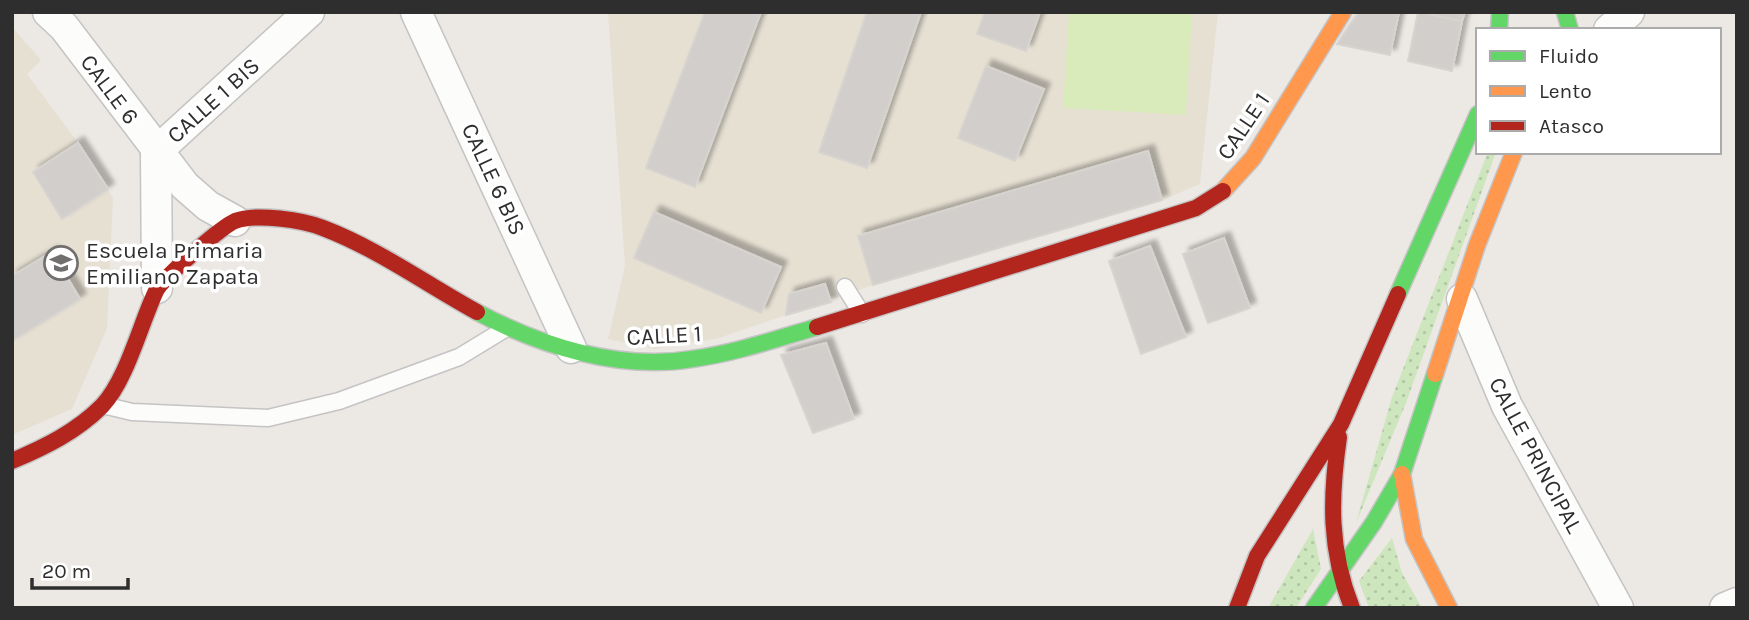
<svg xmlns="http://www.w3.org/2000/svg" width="1749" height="620" viewBox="0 0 1749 620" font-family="Karla,sans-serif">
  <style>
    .education { fill: #e6e0d3 }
    .grass { fill: url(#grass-dots) }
    .pitch { fill: #d9eabb }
    .building { fill: #d1cecb; stroke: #d7d4d0; stroke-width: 2; filter: url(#shadow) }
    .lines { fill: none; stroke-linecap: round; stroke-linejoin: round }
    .lane-casing { stroke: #c5c4c5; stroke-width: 19 }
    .street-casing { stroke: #c5c4c5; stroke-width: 33 }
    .fast-casing { stroke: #c5c4c5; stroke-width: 19 }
    .slow-casing { stroke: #c5c4c5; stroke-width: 19 }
    .jam-casing { stroke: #c5c4c5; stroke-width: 19 }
    .lane { stroke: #fcfcfb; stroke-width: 16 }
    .street { stroke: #fcfcfb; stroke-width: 30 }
    .fast { stroke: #63d668; stroke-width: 16 }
    .slow { stroke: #ff974d; stroke-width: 16 }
    .jam { stroke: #b3261e; stroke-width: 16 }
    .labels { text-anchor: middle; stroke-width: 7; stroke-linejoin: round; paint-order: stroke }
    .street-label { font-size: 23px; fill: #2e2e2e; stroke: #fff }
    .poi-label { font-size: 23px; fill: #2e2e2e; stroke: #fff; text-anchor: start }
  </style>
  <defs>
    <pattern id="grass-dots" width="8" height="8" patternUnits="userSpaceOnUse" patternTransform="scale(1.75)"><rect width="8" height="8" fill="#cee6be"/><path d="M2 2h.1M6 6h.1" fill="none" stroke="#b1c6a4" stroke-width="1.8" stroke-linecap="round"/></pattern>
    <filter id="shadow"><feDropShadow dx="6" dy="-6" stdDeviation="2" flood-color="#0004"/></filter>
  </defs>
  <rect width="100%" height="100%" fill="#ece8e4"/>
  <g class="education">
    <polygon points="608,12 1218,12 1200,184 1162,200 873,285 719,338 655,349 608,339 625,266"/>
    <polygon points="12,27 41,60 27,74 78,143 113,198 107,328 72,409 12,435"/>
  </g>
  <g class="grass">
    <polygon points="1488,152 1496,152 1406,403 1356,523 1392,397"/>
    <polygon points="1313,529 1321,569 1296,608 1268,608"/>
    <polygon points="1392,538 1402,573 1422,608 1369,608 1359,581"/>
  </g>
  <polygon class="pitch" points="1069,12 1192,12 1186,115 1063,108"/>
  <g class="building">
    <polygon points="705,12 761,12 695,187 646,168"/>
    <polygon points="867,12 921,12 867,168 819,152"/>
    <polygon points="985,12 1040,12 1026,51 977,34"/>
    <polygon points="1359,12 1399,12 1390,55 1337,44"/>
    <polygon points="1418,12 1462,21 1452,71 1408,61"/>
    <polygon points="1420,12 1465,12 1462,21"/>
    <polygon points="986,66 1044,89 1015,161 958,138"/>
    <polygon points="78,143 108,189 62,219 33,172"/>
    <polygon points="1148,151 1162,200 873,285 858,236"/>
    <polygon points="654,212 781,267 761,313 634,258"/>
    <polygon points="1224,238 1250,308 1208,323 1183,254"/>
    <polygon points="1150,246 1186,337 1141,354 1109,261"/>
    <polygon points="52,252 80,299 12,341 12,276"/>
    <polygon points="825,284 831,302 786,315 789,294"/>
    <polygon points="826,343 854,419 813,433 781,355"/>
  </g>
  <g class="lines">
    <g class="lane-casing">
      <g id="lane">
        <polyline points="845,287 862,314"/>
        <polyline points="103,405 132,412 268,418 339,401 459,357 505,329"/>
      </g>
    </g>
    <g class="street-casing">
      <g id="street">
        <polyline points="48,12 64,27 185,186 208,206 235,221"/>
        <polyline points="416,12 571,348"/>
        <polyline points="1609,30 1629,12"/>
        <polyline points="157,288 156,152 309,12"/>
        <polyline points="1462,299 1507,406 1618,608"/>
        <polyline points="1725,608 1737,603"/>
      </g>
    </g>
    <g class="fast-casing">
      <g id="fast">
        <polyline points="1565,12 1570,30"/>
        <polyline points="1499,30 1500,12"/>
        <polyline points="1398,294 1478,114"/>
        <path d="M477 312C540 346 620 371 692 359 735 353 776 339 817 327"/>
        <polyline points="1314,608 1374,522 1402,474 1435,374"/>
      </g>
    </g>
    <g class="slow-casing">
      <g id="slow">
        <polyline points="1223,191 1253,158 1343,12"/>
        <polyline points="1435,374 1477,245 1514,152"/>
        <polyline points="1402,474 1414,539 1449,608"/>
      </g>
    </g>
    <g class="jam-casing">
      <g id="jam">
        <polyline points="817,327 1196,208 1223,191"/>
        <path d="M1339 437C1330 498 1329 550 1352 608"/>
        <path d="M12 461C45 447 76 432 102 406 127 379 140 325 156 291 162 279 221 227 235 221 256 213 303 220 323 228 378 249 426 284 477 312"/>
        <polyline points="1237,608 1257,556 1341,424 1398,294"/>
      </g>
    </g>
    <use href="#lane" class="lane"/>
    <use href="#street" class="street"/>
    <use href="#fast" class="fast"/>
    <use href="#slow" class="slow"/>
    <use href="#jam" class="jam"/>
  </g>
  <defs>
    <g id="school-ring" transform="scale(1.75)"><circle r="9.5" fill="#fff" stroke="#706f6e" stroke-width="1.5"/><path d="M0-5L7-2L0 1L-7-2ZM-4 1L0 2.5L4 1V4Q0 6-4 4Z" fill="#706f6e"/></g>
  </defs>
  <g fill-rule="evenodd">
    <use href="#school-ring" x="61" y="263"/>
  </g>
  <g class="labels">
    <g class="street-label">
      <text transform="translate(110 89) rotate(53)" y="8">CALLE 6</text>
      <text transform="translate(213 100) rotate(-42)" y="8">CALLE 1 BIS</text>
      <text transform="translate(1243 126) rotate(-56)" y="8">CALLE 1</text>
      <text transform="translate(494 179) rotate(65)" y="8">CALLE 6 BIS</text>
      <text transform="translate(664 335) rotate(-3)" y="8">CALLE 1</text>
      <text transform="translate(1536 455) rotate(62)" y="8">CALLE PRINCIPAL</text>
    </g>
    <g class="poi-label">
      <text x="86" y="258">Escuela Primaria<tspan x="86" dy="26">Emiliano Zapata</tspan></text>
    </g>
  </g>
  <rect width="1749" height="620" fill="none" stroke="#2e2e2e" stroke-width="28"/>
  <rect x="1476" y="28" width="245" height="126" fill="#ffffff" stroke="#ababab" stroke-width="2"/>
  <rect x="1490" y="51" width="35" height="10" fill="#63d668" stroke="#ababab" stroke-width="2"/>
  <text x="1539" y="63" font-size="21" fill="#2e2e2e">Fluido</text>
  <rect x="1490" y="86" width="35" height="10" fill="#ff974d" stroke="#ababab" stroke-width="2"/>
  <text x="1539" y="98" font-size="21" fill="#2e2e2e">Lento</text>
  <rect x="1490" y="121" width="35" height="10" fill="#b3261e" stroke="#ababab" stroke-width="2"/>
  <text x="1539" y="133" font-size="21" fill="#2e2e2e">Atasco</text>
  <path d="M32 578v10h96v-10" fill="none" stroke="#2e2e2e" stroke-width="3.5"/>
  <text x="42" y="578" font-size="21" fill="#2e2e2e" stroke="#ffffff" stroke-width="5" paint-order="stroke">20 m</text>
</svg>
